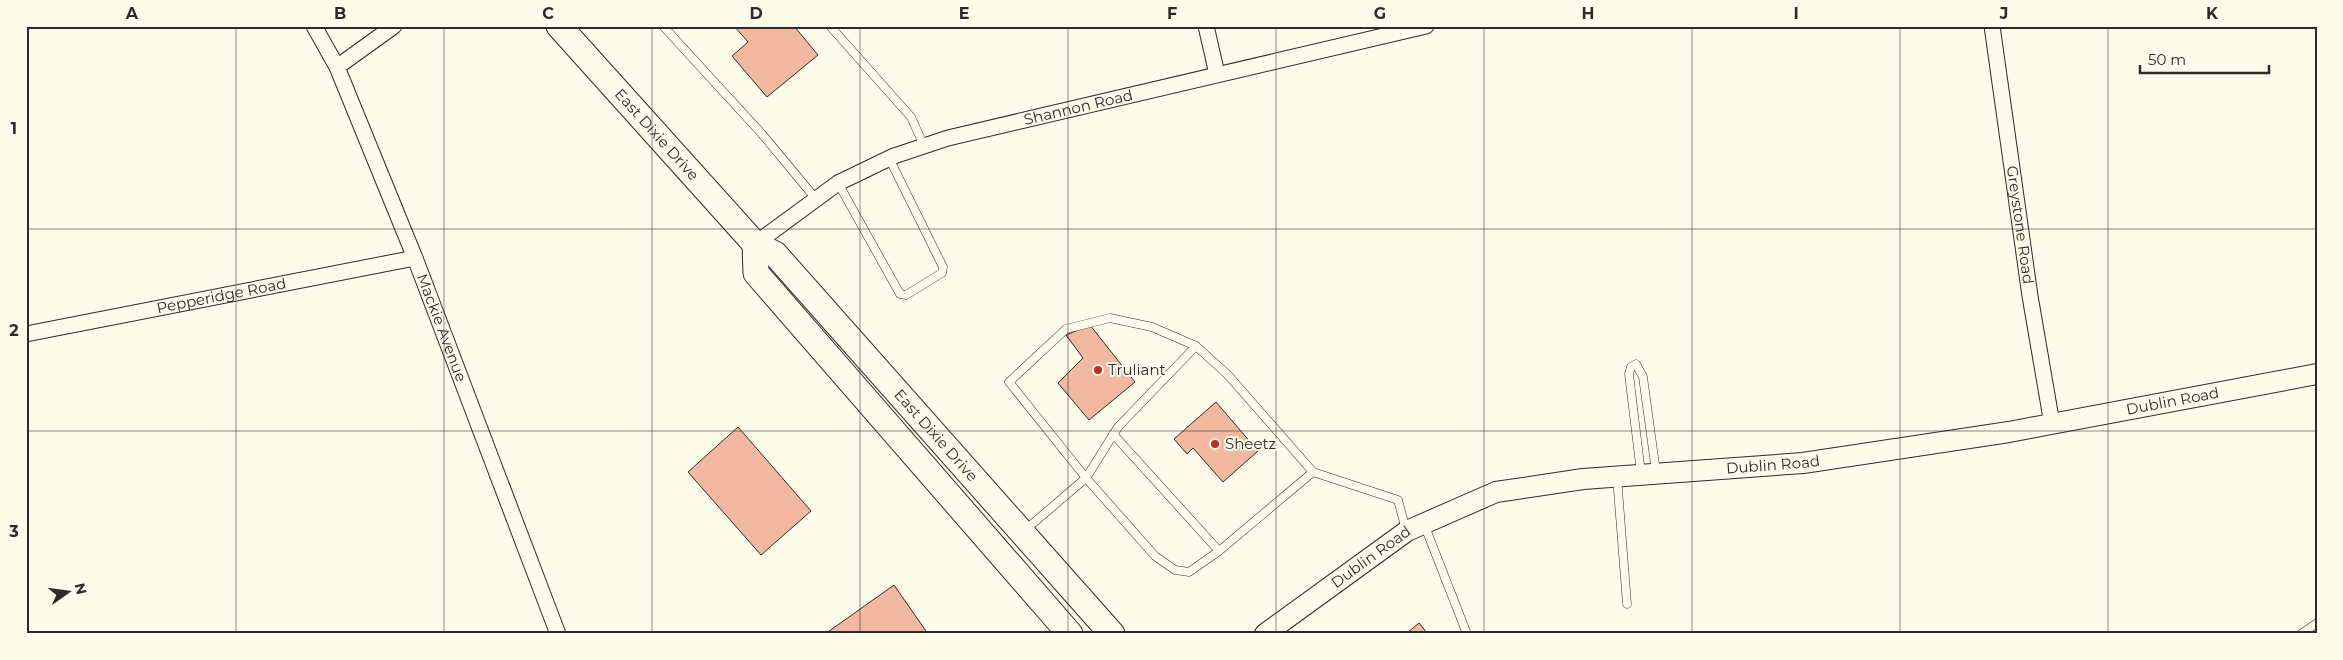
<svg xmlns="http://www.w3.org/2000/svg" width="2343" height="660" viewBox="0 0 2343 660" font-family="Montserrat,sans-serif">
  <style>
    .building { fill: #f2b8a0; stroke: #2b2b2b }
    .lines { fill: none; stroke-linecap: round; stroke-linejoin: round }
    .service-casing { stroke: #2b2b2b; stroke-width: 9 }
    .minor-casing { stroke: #2b2b2b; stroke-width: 17 }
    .tertiary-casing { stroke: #2b2b2b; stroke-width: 22 }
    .primary-casing { stroke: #2b2b2b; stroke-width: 27 }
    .service { stroke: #fdfbea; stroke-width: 8 }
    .minor { stroke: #fdfbea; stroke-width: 15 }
    .tertiary { stroke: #fdfbea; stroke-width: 20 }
    .primary { stroke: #fdfbea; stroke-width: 25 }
    .grid { fill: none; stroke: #2b2b2b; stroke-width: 1; stroke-opacity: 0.55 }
    .poi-dot { fill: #c62828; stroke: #fdfbea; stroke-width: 2 }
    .labels { text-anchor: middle; stroke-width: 4; stroke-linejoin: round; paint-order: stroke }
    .street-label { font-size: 15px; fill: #2b2b2b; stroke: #fdfbea }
    .poi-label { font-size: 15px; fill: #2b2b2b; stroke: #fdfbea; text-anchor: start }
    .neatline { fill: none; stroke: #2b2b2b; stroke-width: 2 }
    .grid-label { font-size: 16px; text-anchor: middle; font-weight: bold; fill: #2b2b2b }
  </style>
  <rect width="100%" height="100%" fill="#fdfbea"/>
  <g class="building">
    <polygon points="734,26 794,26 818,55 767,97 732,56 748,42"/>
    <polygon points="1090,325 1135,382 1089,420 1058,383 1083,358 1066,335"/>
    <polygon points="1216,402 1258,451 1223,482 1193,448 1187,454 1174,439"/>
    <polygon points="738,427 811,511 761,555 688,472"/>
    <polygon points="894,585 928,634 825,634"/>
    <polygon points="1419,623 1428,634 1406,634"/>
  </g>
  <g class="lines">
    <g class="service-casing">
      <g id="service">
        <polyline points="663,26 762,134 816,199"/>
        <polyline points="830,26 911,117 924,146"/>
        <polyline points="838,183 900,294 906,295 942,273 943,267 889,158"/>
        <polygon points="1110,318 1152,327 1196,346 1228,375 1313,472 1219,551 1189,572 1175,570 1155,556 1086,478 1009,382 1066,329"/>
        <polyline points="1113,434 1219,551"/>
        <polyline points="1313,472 1398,500 1406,530"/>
        <polyline points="1641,473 1629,374 1631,367 1636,364 1643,377 1656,472"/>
        <polyline points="1617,477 1627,604"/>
        <polyline points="1424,524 1467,634"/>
        <polyline points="1024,531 1086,478 1118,427 1196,346"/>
        <polyline points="2301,634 2317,623"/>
      </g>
    </g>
    <g class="minor-casing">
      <g id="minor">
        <path id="s1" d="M314 26 337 67 415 258 558 634"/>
        <polyline points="1206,26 1217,74"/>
        <path id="s2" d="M1992 26 2030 296 2052 424"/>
        <polyline points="337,67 394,26"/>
        <path id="s3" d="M755 244 838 183 894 156 948 138 1426 26"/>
        <path id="s4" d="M26 334 415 258"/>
      </g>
    </g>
    <g class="tertiary-casing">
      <g id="tertiary">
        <path id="s5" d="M1265 634 1407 531 1496 492 1583 479 1803 463 2009 432 2317 374"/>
      </g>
    </g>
    <g class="primary-casing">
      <g id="primary">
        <path id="s6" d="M559 26 755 244 775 254 1112 634"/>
        <polyline points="755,244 756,273 1070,634"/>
      </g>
    </g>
    <use href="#service" class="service"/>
    <use href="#minor" class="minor"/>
    <use href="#tertiary" class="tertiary"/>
    <use href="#primary" class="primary"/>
  </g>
  <path class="grid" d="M236 26V634M444 26V634M652 26V634M860 26V634M1068 26V634M1276 26V634M1484 26V634M1692 26V634M1900 26V634M2108 26V634M26 229H2317M26 431H2317"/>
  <g class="poi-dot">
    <circle cx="1098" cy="370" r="5"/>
    <circle cx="1215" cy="444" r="5"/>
  </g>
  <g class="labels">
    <g class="street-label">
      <text dy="5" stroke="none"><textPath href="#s3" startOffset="356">Shannon Road</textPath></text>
      <text dy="5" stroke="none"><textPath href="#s6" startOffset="146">East Dixie Drive</textPath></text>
      <text dy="5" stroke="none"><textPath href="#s2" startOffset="201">Greystone Road</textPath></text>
      <text dy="5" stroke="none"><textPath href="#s4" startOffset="199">Pepperidge Road</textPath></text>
      <text dy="5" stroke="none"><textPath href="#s1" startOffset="328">Mackie Avenue</textPath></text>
      <text dy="5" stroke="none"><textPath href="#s5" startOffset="956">Dublin Road</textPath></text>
      <text dy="5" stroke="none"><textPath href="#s6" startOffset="558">East Dixie Drive</textPath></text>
      <text dy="5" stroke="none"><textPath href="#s5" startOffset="551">Dublin Road</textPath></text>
      <text dy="5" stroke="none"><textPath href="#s5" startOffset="131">Dublin Road</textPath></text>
    </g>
    <g class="poi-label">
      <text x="1108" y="375">Truliant</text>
      <text x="1225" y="449">Sheetz</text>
    </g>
  </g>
  <rect width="2343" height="660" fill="none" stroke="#fdfbea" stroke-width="55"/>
  <g transform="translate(68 592) rotate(76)" stroke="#fdfbea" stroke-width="4" paint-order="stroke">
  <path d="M0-4L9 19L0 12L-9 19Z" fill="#2b2b2b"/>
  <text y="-8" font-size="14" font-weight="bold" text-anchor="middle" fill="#2b2b2b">N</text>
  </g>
  <path d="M2140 65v8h129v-8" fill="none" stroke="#2b2b2b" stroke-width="2.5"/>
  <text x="2148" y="65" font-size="15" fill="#2b2b2b" stroke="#fdfbea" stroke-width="4" paint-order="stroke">50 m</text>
  <rect x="28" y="28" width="2288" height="604" class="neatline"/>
  <g class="grid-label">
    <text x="132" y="19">A</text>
    <text x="340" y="19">B</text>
    <text x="548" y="19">C</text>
    <text x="756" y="19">D</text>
    <text x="964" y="19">E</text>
    <text x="1172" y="19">F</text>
    <text x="1380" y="19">G</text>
    <text x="1588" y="19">H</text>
    <text x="1796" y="19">I</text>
    <text x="2004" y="19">J</text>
    <text x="2212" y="19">K</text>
    <text x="14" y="134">1</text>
    <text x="14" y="336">2</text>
    <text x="14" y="537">3</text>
  </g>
</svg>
